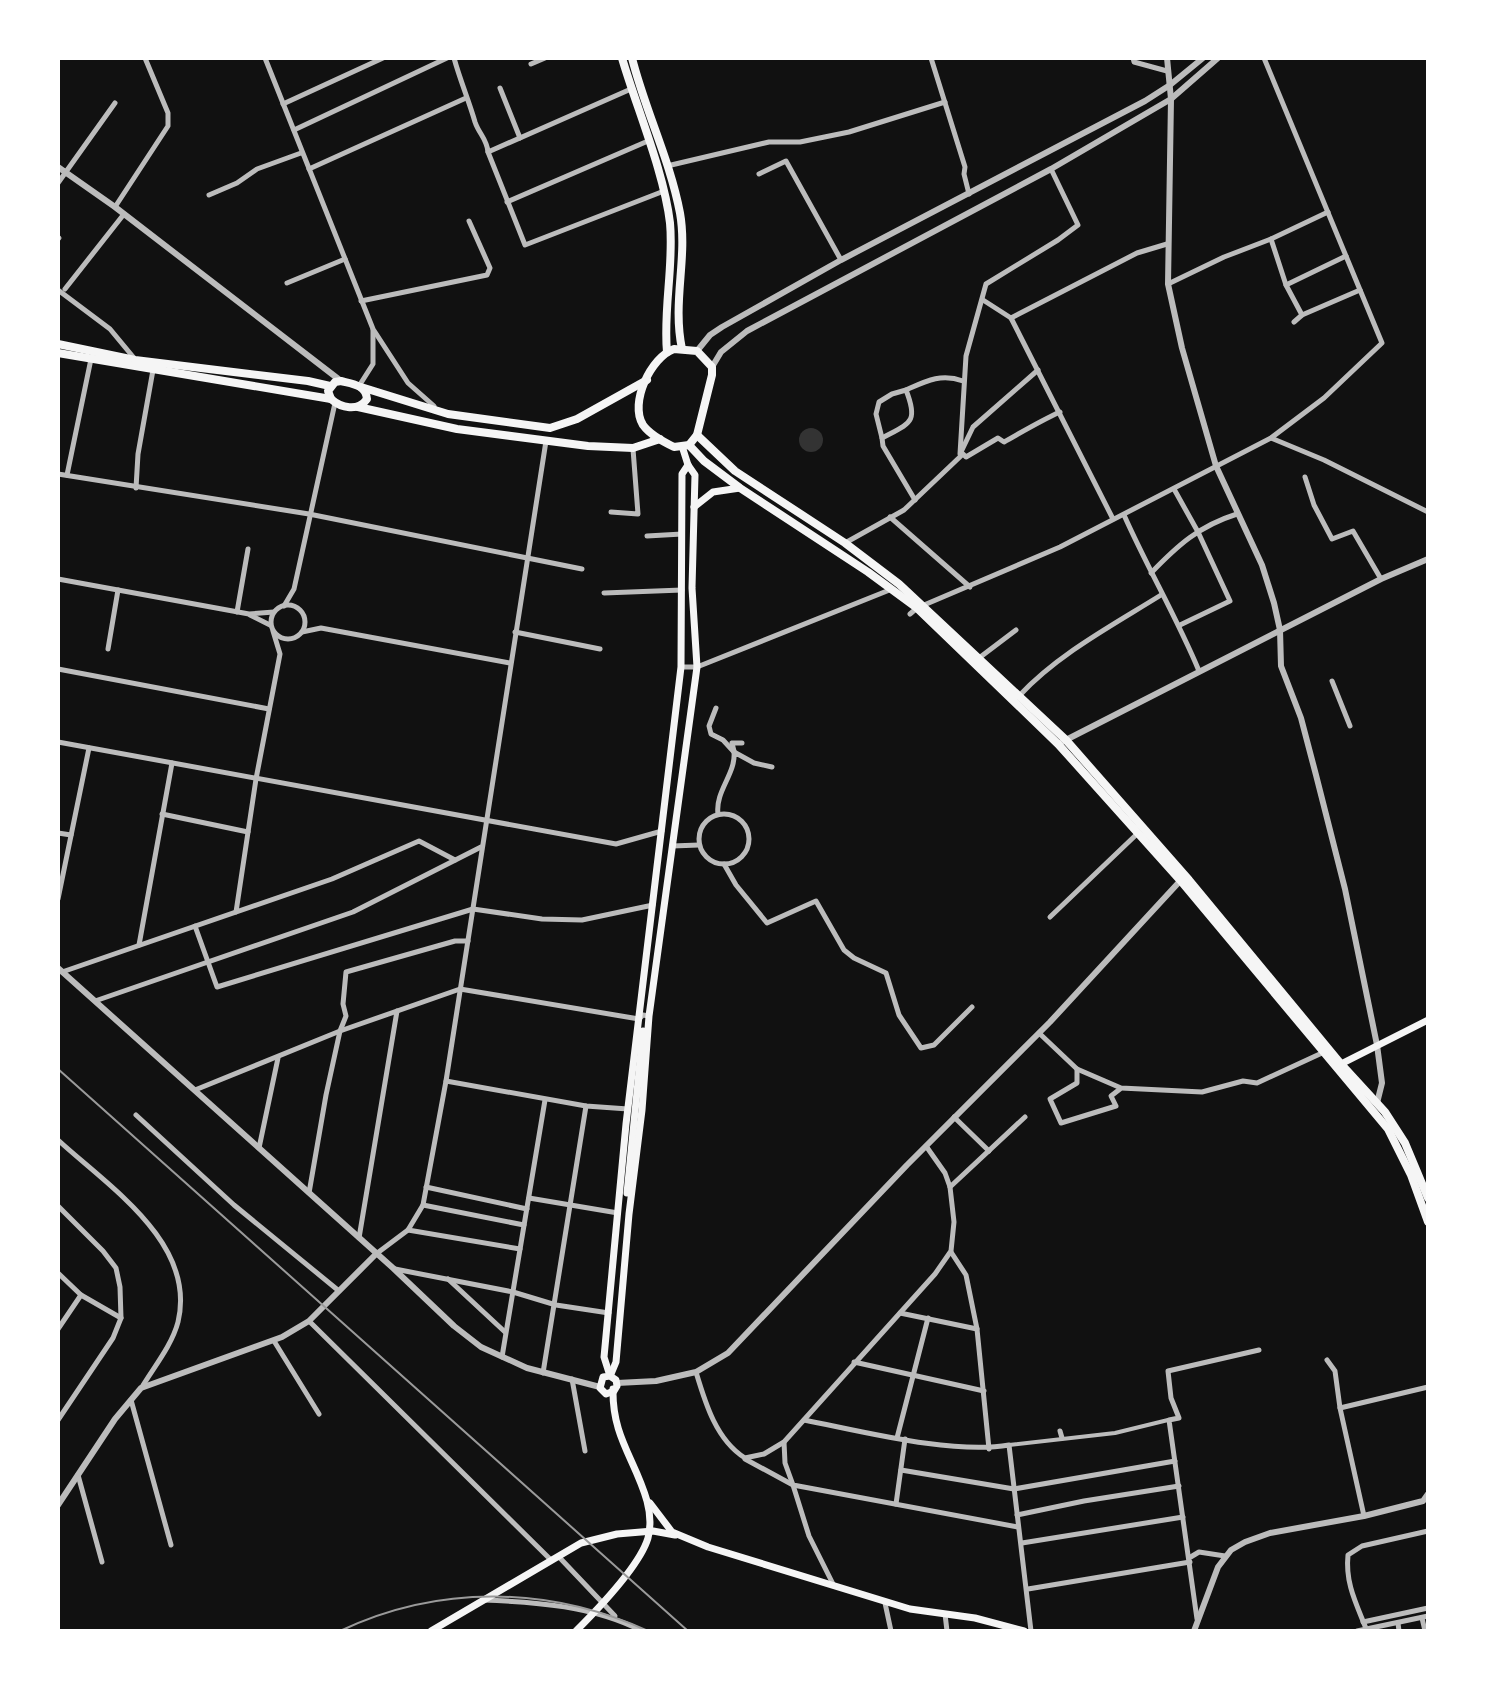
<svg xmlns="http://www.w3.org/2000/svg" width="1486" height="1689" viewBox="0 0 1486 1689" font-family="Montserrat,sans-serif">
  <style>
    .water { fill: #333 }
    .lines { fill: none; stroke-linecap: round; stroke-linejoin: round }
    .pedestrian { stroke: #bcbcbc; stroke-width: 4 }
    .minor { stroke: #bcbcbc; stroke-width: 5 }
    .tertiary { stroke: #bcbcbc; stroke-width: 6 }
    .secondary { stroke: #f5f5f5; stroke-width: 7 }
    .primary { stroke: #f5f5f5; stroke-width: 8 }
    .trunk { stroke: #f5f5f5; stroke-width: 8 }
    .rail { stroke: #9a9a9a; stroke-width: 2 }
  </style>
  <rect width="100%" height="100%" fill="#111"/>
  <circle class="water" cx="811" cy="440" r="12"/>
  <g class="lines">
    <polyline class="pedestrian" points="1009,1445 1115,1433 1168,1420"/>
    <g class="minor">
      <polyline points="265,58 373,329 408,383 434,406"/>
      <path d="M454 58C460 80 469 101 475 122 479 134 487 139 488 152L525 245 664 191"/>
      <polyline points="931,58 965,167 964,174 969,194"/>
      <polyline points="1133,58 1134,62 1167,71"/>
      <polyline points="531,64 545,58"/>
      <polyline points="500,88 520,138"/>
      <polyline points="283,104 383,58"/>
      <polyline points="294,130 447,58"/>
      <polyline points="488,152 631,89"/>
      <polyline points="667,166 769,142 800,142 849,132 945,102"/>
      <polyline points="309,169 466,98"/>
      <polyline points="759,174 786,161 841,260"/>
      <polyline points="58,183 115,103"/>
      <polyline points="209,195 237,183 257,169 301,153"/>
      <polyline points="507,202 648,141"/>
      <polyline points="115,207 168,126 168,113 145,58"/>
      <polyline points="58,239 59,238"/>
      <polyline points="287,283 345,259"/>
      <polyline points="1168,284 1224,257 1271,239"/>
      <polyline points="1286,285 1346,256"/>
      <polyline points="65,289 124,214"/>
      <polyline points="58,290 110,329 134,358"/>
      <polyline points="983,300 1011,318 1113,519"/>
      <polyline points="361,301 487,275 490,268 469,221"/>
      <polyline points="1302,315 1360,290"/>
      <polyline points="1011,318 1137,253 1167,244"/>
      <polyline points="1294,322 1302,315 1286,285 1271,239 1328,212"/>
      <polyline points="359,386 373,364 373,330"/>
      <polyline points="882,438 876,414 879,402 892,394 906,390"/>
      <polyline points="1271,438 1324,460 1428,512"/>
      <polyline points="961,452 973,427 1038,370"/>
      <polyline points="960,454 966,356 986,284 1058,240 1078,225 1051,169"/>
      <polyline points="58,474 309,514 582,569"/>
      <polyline points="67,475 91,359"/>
      <polyline points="1305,477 1314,505 1332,539 1353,531 1381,579"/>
      <polyline points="136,488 138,454 153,370"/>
      <polyline points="1174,489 1198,532 1230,601 1180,625"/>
      <path d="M915 500 883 446 882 438C910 423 919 423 906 390 926 381 941 373 963 381"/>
      <polyline points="611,512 638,514 633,449"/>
      <path d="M1124 515C1148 569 1177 618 1199 671"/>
      <polyline points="890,517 970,587"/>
      <polyline points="647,536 682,534"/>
      <path d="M845 543 904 510 963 454 966 457 998 438 1004 442C1022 432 1040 421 1060 412"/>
      <path d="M1151 573C1178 545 1199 526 1237 514"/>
      <polyline points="58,579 249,614 274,612"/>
      <polyline points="604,593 682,590"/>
      <circle cx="288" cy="622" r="17"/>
      <polyline points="284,606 294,589 335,403"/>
      <polyline points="237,612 248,549"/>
      <polyline points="910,614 917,608 1060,547 1271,438 1324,398 1382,343 1264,58"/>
      <polyline points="250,615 270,625"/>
      <polyline points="302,632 321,628 510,663"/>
      <polyline points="515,632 600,649"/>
      <polyline points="108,649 118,590"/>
      <polyline points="979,658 1016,630"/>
      <polyline points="681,667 697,667 892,589"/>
      <polyline points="58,669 269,709"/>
      <polyline points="1332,681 1350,726"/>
      <path d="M1019 696C1058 654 1113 625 1161 595"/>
      <polyline points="716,708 709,726 711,734 723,740 734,752"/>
      <polyline points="58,742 616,844 662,831"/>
      <polyline points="734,751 732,743 742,743"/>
      <circle cx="724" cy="839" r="25"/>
      <polyline points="162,814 248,832"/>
      <path d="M718 814C715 791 736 774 734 752L754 763 772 767"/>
      <polyline points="58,833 71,835"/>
      <polyline points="672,846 699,845"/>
      <polyline points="724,864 736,885 767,923 816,901 844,950 854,958 886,973 899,1015 921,1048 934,1045 972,1007"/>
      <polyline points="58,899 89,748"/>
      <polyline points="236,912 256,779 280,654 273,631"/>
      <polyline points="1050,917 1138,833"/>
      <polyline points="195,926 217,987 473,909 542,919 582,920 653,905"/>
      <polyline points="139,945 172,763"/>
      <polyline points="62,972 332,879 419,841 455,860"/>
      <polyline points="95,1001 353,912 481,847"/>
      <polyline points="1039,1033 1077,1069 1121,1088 1202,1092 1243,1081 1257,1083 1322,1053"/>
      <polyline points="1077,1069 1077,1083 1050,1099 1061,1123 1116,1106 1111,1096 1120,1089"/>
      <polyline points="446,1081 586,1106 628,1109"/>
      <polyline points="195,1090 340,1031 460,989 639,1019 643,1015 649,1016"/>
      <polyline points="136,1115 234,1205 339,1291"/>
      <polyline points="954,1117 989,1151"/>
      <path d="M58 1140C108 1186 197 1243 178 1322 172 1345 154 1367 142 1387"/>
      <polyline points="259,1148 278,1058"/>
      <polyline points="426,1187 527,1209"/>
      <polyline points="950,1187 1025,1117"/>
      <polyline points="309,1193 326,1095 340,1031 346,1016 343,1004 346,972 455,941 468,941"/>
      <polyline points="529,1198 618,1213"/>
      <polyline points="423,1205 524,1225"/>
      <polyline points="58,1206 103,1251 116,1268 120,1287 121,1318 113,1338 58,1420"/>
      <polyline points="408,1230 520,1249"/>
      <polyline points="359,1238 397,1011"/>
      <polyline points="951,1252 966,1275 977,1329 989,1449"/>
      <polyline points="376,1254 408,1230 423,1205 446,1081 546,441"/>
      <polyline points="395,1269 513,1292 556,1305 609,1313"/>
      <polyline points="58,1273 81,1295 121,1318"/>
      <polyline points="448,1279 505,1332"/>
      <polyline points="900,1313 977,1329"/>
      <polyline points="309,1321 551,1560"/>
      <polyline points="58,1329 81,1295"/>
      <polyline points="274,1341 319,1414"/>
      <polyline points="502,1357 545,1100"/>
      <polyline points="1327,1360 1335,1371 1340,1408 1364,1516"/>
      <polyline points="854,1362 984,1391"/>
      <path d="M696 1372C705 1402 716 1440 745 1458L764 1454 784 1442 935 1274 951 1251 954 1222 950 1187 945 1173 926 1146"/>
      <polyline points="543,1373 586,1106"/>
      <polyline points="572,1379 585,1451"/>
      <polyline points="131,1400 171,1545"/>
      <polyline points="1340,1408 1428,1387"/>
      <path d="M804 1420C861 1431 953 1455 1009 1445L1031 1631"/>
      <polyline points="1060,1431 1062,1438"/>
      <polyline points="897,1438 928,1318"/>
      <polyline points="784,1442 785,1463 793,1485 1018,1527"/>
      <polyline points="745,1459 793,1485 809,1536 833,1584"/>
      <polyline points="901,1470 1014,1489 1175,1461"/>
      <polyline points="78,1475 102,1562"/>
      <polyline points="896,1504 905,1439"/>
      <polyline points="1017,1515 1084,1501 1179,1486"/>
      <polyline points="1022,1543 1183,1517"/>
      <polyline points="559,1557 615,1616"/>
      <polyline points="1189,1558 1199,1552 1225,1556"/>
      <polyline points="1028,1589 1190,1562"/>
      <path d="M483 1600C537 1602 593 1606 642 1631"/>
      <polyline points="885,1603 891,1631"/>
      <polyline points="945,1614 947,1631"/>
      <polyline points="1422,1618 1425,1631"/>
      <polyline points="1197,1619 1169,1420 1179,1418 1171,1398 1168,1371 1259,1350"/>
      <polyline points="1363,1622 1428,1608"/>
      <polyline points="1398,1623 1399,1631"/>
      <polyline points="1357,1631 1428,1616"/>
      <path d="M1367 1631C1357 1605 1345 1584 1348 1555L1362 1546 1428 1531"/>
    </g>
    <g class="tertiary">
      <polyline points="1167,58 1171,99 1168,284 1182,348 1216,466 1262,565 1274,603 1280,630 1281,666 1301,718 1316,775 1345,889 1377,1045 1382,1083 1377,1103"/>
      <polyline points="58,167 115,207 341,381"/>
      <polyline points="697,351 710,335 722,327 841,260 1145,101 1170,85 1203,58"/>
      <polyline points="712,367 721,352 747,331 1051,169 1171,99 1218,58"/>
      <polyline points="1058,744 1381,579 1428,559"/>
      <polyline points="58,968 393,1268 454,1326 481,1347 527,1368 600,1387"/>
      <polyline points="617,1383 656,1381 696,1372 728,1353 907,1165 1050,1022 1181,880"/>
      <polyline points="58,1505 115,1419 141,1388 282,1337 309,1321 376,1254"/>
      <polyline points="1194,1631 1218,1567 1231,1550 1245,1542 1270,1533 1364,1516 1423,1501 1428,1494"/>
    </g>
    <g class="secondary">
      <polyline points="694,507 713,492 740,488"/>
      <polyline points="1337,1066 1428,1020"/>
      <polyline points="627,1193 643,1031"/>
      <polyline points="611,1374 616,1362 629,1214 642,1110 649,1016 697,667 692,588 695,475 688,465 682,446"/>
      <polyline points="610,1376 603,1377 600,1388 606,1394 614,1391 617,1386 616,1380 610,1376 604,1357 626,1124 681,667 682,474 688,465"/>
      <polyline points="650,1503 672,1532 708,1547 910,1609 975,1618 1024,1631"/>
      <polyline points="431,1631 581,1543 617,1534 653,1531 675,1535"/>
      <path d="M576 1631C597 1610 640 1565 648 1538 651 1526 650 1512 647 1501 635 1459 612 1437 613 1389"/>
    </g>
    <g class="primary">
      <path d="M622 58C637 109 664 172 670 223 674 266 663 309 667 352"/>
      <path d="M632 58C645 110 670 160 680 213 688 258 672 301 682 349"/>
    </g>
    <g class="trunk">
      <polyline points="58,344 135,360 308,381 330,386"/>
      <path d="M674 349 697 351 712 367V375L697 435 689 445 674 447C664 442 650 435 643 425 629 403 651 357 674 349Z"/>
      <polyline points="58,353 331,399"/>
      <path d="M341 381C353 384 366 385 367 399 358 412 341 408 331 399L328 391 335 382Z"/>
      <polyline points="361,387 448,414 550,428 577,419 647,380"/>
      <polyline points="358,407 457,429 588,446 633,448 660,439"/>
      <polyline points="697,435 735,471 845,543 899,584 1066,740 1189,880 1341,1064 1385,1112 1405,1143 1428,1198"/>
      <polyline points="689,445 704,461 740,488 868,572 917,608 1058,744 1180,880 1388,1129 1411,1175 1428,1222"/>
    </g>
    <g class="rail">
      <polyline points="58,1069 688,1631"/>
      <path d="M340 1631C439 1584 549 1586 648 1631"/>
    </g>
  </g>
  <rect width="1486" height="1689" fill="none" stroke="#ffffff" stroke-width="120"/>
</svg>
